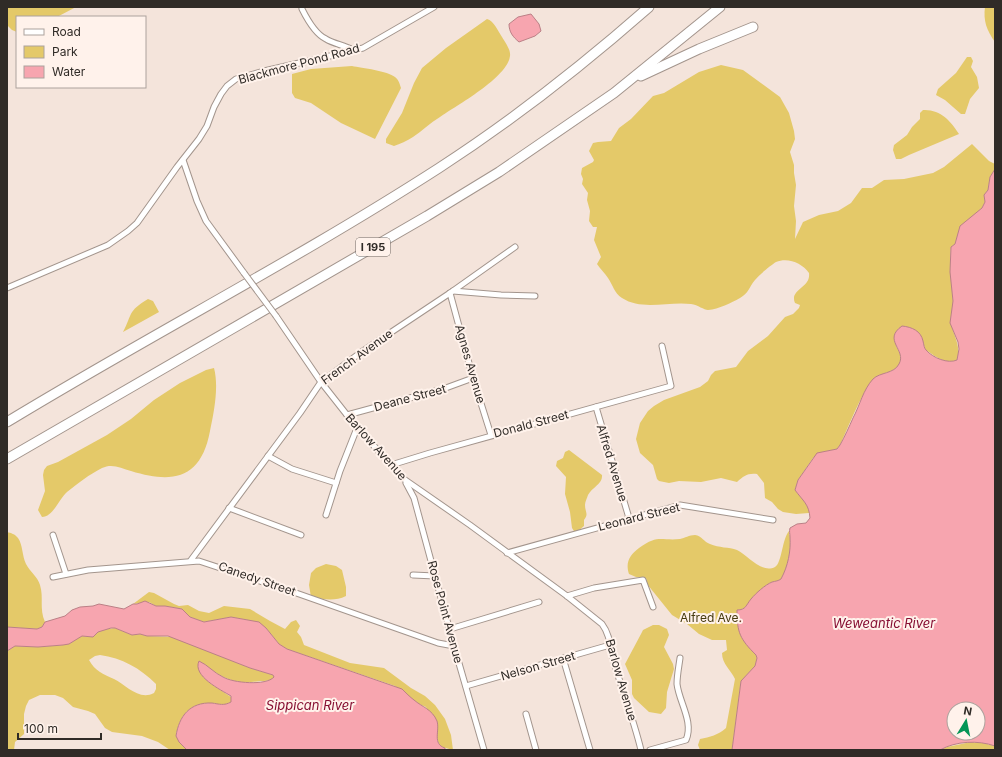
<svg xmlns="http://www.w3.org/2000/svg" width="1002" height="757" viewBox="0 0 1002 757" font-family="Inter,sans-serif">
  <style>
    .green { fill: #e4c969; fill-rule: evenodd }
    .water { fill: #f7a5af; stroke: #bb8086; fill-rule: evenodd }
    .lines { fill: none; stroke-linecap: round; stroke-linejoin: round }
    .street-casing { stroke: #a3958d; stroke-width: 7 }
    .highway-casing { stroke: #a3958d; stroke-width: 11 }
    .street { stroke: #fff; stroke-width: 5 }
    .highway { stroke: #fff; stroke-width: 9 }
    .street-bridge-casing { stroke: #a3958d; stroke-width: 7; stroke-linecap: butt }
    .street-bridge { stroke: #fff; stroke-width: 5 }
    .labels { text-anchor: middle; stroke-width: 4; stroke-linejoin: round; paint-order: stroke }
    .shield { fill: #fff2eb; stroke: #6e6762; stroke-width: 1 }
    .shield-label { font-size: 11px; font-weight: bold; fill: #302b27 }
    .street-label { font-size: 12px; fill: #302b27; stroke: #fff2eb }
    .park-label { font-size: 12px; fill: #453a0f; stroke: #fff2eb }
    .water-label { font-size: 13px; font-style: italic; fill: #870f33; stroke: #fff2eb }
  </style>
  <rect width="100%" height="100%" fill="#f4e4db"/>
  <g class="green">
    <polygon points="7,7 76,7 57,17 17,17 17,32 12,30 7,25"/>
    <path d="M985 7H995V42C987 31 983 21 985 7Z"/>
    <path d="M487 19C494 21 498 31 502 37 505 42 511 50 510 56 508 77 456 106 440 117 430 123 422 131 413 137 407 141 400 144 394 146L386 143V139L402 113 414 83 422 68 446 48Z"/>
    <polygon points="967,57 971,57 973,61 971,67 977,77 979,88 970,99 965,114 961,114 945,100 936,95 938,89 956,73"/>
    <path d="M721 65 743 70 780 97 789 113 794 131 795 139 790 152 794 165V173L796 185 794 206 796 221 795 239 803 222 819 215 838 211 851 203 862 188H872L884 180 904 179 933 173 944 167 972 144 989 161 995 164V169L990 177 988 190 984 195 985 202 982 208 971 218 958 236 955 244 951 247C949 266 952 281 953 300 954 306 951 312 951 318 951 334 962 343 957 360 946 365 934 356 925 349 922 335 917 328 902 326L896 346C899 350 902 357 900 363 897 373 880 372 874 379 859 397 850 424 840 445L837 449 824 452 813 458 798 480 795 490 808 505 809 508V513L796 514 783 512 778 509 772 502 765 498 764 483 757 474C747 473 744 476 737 482L721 478 701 482 679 481 669 483 659 481 657 479 653 465 640 453 636 439 640 423 648 411 654 406 664 400 700 387 708 381 711 375 715 371 736 367 748 351 768 336 785 317 793 314 799 308 800 305 795 303C789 289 811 288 809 273 802 263 788 257 776 262 771 265 759 275 755 280 749 287 749 293 740 298 731 303 719 309 708 310 704 310 698 305 691 304 669 301 642 311 622 298 614 293 613 285 608 278 605 273 600 269 597 264L601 257 594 240 597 227H593L589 221 590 211 587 200 588 193 582 184 583 179 581 174 582 168 593 162 594 160 589 151 593 143 598 142 611 141 619 128 631 119 653 96 664 93 699 72Z"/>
    <path d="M352 66C362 68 388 71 395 77 399 80 400 85 401 88L375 139 341 123 311 103 295 98 292 93V74L311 69Z"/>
    <path d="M923 110C940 109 951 121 959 134L909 155 901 159H896L893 150 894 145 907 135 912 127 920 119V113Z"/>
    <path d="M148 299 153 301 159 312 123 332C133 313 127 312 148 299Z"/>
    <path d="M214 368C219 387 214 412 210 431 201 479 173 484 131 471 121 468 112 463 102 468 90 474 77 484 67 492 59 499 53 517 42 517L38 510 45 491 43 475 44 470 47 466 58 462 107 435 131 419 154 400 180 383 206 370Z"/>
    <path d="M569 450 602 475C603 484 592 487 588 495 587 498 585 502 585 505 585 512 589 514 584 520V526L578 531H574L572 528 570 512 565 494 566 477 556 466 557 461 563 458 565 452Z"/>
    <path d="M789 531C792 546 789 565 781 579 778 581 776 581 772 582 765 585 757 593 752 598 747 604 747 609 738 610L757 658 755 666 741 681 732 750H700L698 745 700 739C710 737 718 735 726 728L735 679C731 670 722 664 722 653L727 650 726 640H712L699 634 687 624 672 615 647 584 646 578 636 577 629 574C625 562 630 555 639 548 658 534 661 541 680 539 685 538 689 535 695 535 702 536 704 542 710 544 719 548 729 547 737 550 748 555 761 574 775 567 782 563 782 539 789 531Z"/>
    <path d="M7 532C11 533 15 534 18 538 23 545 22 556 26 564 30 572 38 577 40 585 44 598 39 608 45 622L42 627 37 629 7 627Z"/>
    <path d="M326 564 336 566 342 570 346 587V596C334 602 323 599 311 597L309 585 311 573 316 568Z"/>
    <polygon points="149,592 154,593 174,604 179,606 188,605 199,611 209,613 224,606 250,609 270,621 285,629 291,622 296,620 300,626 297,632 301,637 304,645 350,663 384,668 411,688 425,696 435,705 445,719 451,735 453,750 442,747 439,744 426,707 419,704 395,686 287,649 279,644 266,628 247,620 231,617 204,622 190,617 182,609 165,606 156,606 149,602 133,604"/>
    <polygon points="653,625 659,625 667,629 669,635 664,647 673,664 674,669 667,692 666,708 661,714 649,712 634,698 632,694 632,680 625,664 641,634 643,630"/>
    <path d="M115 628 132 635 140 634 147 636 173 637 250 668 273 675 275 677C271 681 265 681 260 681 235 685 223 679 204 664L198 665C203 682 217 687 231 697V702C224 706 219 704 212 703 190 702 179 716 176 736L187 750H170L158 742 142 736 112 732 105 728 95 714 88 711 73 707 63 698 55 695H40L29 700 26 706 24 714V734L15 742 14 750H7V651L15 646 38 647 63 645 82 636 93 637 98 632 101 630ZM100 655C122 658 140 668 156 684V689L154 693C139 701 126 685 114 679 103 674 95 671 89 660L95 656Z"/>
    <polygon points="971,742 983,743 995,746 995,750 940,750 947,747"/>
  </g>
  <g class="water">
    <path d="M531 14 539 24 541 31 535 36 519 42C513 37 509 32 509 24L518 17Z"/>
    <path d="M995 169V746C978 740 956 741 940 750H732L741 681 755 666 757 658 756 655C740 639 737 633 737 610 746 610 746 605 751 599 756 593 765 585 772 582 776 581 778 581 781 579 788 566 791 551 790 537 790 533 789 532 790 528L797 524 806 523 810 518C809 504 803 501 795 490L798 480 817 453 837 449 840 445C845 436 849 427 853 418 860 405 863 390 873 379 880 372 894 374 899 364 907 350 882 340 902 326 912 327 921 331 923 341 924 345 924 348 926 350 933 358 948 364 957 360L959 349 958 342 950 323 953 301 950 272 951 247 955 244 960 226 982 208 985 202 984 195 988 190 990 177ZM954 709H978V733H954Z"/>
    <path d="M145 601 156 606H165L182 609 190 617 204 622 231 617 259 622 266 628 279 644 287 649 402 689C406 693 410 697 414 700 422 707 432 709 437 721 440 731 432 744 445 748V750H187L179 742 176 736C179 716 190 702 212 703 219 704 224 706 231 702V696C221 690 192 676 199 661 208 665 214 673 223 677 233 683 266 686 274 677L273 675 250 668 168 636H147L140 634 132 635 115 628H111L98 632 93 637 82 636 69 644 63 645 38 647 15 646 7 651V627L37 629 42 627 45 622 65 616 72 610 80 607 93 606 99 604 124 609 133 604H137Z"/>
  </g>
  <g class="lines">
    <g class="street-casing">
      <g id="street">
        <path d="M302 9C307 19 315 34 326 39 334 44 344 45 353 50"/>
        <polyline points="183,160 197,201 206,221 244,273"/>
        <polyline points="7,288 108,245 128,231 137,223 177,167 199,139 207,126 214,107 221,94 227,86 236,79 264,71 343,53 363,48 434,7"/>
        <polyline points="453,291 501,295 535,296"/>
        <polyline points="450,293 473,378 491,435"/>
        <path d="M276 316 321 382 347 415 401 477 470 525 567 596 602 624C611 636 610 650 614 663 623 692 634 721 641 750"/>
        <polyline points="596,407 629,518"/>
        <polyline points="347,415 443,389 473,378"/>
        <polyline points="268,456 292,469 336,483"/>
        <polyline points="391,465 430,453 671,386 662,346"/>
        <polyline points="406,483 414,498 454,646 484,750"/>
        <polyline points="229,508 301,535"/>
        <polyline points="326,515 340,471 357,428"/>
        <polyline points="53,535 66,574"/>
        <polyline points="507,553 680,505 773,520"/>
        <polyline points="191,560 300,413 321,382 360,353 450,293 515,247"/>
        <polyline points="413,575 435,576"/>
        <polyline points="53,577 88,570 199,561 299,594 438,643 454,646"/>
        <polyline points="567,596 594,588 643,580 653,607"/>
        <polyline points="450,629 539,602"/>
        <polyline points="563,658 590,750"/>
        <polyline points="466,686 610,645"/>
        <polyline points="526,714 536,750"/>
        <path d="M650 750 686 740C694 722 679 702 677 684 677 675 679 666 680 658"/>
      </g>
    </g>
    <g class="highway-casing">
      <g id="highway">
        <polyline points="641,76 699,49 753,27"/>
        <path d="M7 422C150 335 298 259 439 168 513 120 583 65 649 7"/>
        <polyline points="7,459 427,216 499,172 614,93 720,7"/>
      </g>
    </g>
    <use href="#street" class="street"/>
    <use href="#highway" class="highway"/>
    <g class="street-bridge-casing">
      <polyline id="street-bridge" points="244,273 276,316"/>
    </g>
    <use href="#street-bridge" class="street-bridge"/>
  </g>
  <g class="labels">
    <rect class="shield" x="356" y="238" width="34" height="18" rx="3"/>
    <g class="shield-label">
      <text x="373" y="251">I 195</text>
    </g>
    <g class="street-label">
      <text transform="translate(299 64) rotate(-15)" y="4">Blackmore Pond Road</text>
      <text transform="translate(357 357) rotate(-36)" y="4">French Avenue</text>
      <text transform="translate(470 364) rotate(74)" y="4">Agnes Avenue</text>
      <text transform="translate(410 398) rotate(-15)" y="4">Deane Street</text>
      <text transform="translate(531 424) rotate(-15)" y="4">Donald Street</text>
      <text transform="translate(376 447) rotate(48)" y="4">Barlow Avenue</text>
      <text transform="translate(612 463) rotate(73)" y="4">Alfred Avenue</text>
      <text transform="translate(639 517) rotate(-14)" y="4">Leonard Street</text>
      <text transform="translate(257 579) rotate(19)" y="4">Canedy Street</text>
      <text transform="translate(445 612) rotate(75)" y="4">Rose Point Avenue</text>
      <text transform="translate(538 666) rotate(-16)" y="4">Nelson Street</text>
      <text transform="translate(621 680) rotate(74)" y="4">Barlow Avenue</text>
    </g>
    <g class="park-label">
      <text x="711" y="622">Alfred Ave.</text>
    </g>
    <g class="water-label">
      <text x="884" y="628">Weweantic River</text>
      <text x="310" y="710">Sippican River</text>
    </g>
  </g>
  <rect width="1002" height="757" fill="none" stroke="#302b27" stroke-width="16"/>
  <rect x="16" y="16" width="130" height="72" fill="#fff2eb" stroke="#aca29d"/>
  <rect x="24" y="29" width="20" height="6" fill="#ffffff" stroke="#aca29d"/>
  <text x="52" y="36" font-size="12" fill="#302b27">Road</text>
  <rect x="24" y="46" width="20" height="12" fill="#e4c969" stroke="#aca29d"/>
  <text x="52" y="56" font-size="12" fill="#302b27">Park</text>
  <rect x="24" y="66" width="20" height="12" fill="#f7a5af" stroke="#aca29d"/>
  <text x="52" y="76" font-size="12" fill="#302b27">Water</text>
  <g transform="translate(966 721) rotate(10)"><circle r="19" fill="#fff2eb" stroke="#aca29d"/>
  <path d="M0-3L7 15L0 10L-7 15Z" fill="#039556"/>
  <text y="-6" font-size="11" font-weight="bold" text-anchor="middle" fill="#302b27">N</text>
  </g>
  <path d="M18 733v6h83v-6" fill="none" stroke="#302b27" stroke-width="2"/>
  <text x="24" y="733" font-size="12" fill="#302b27" stroke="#fff2eb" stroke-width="3" paint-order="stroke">100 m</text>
</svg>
